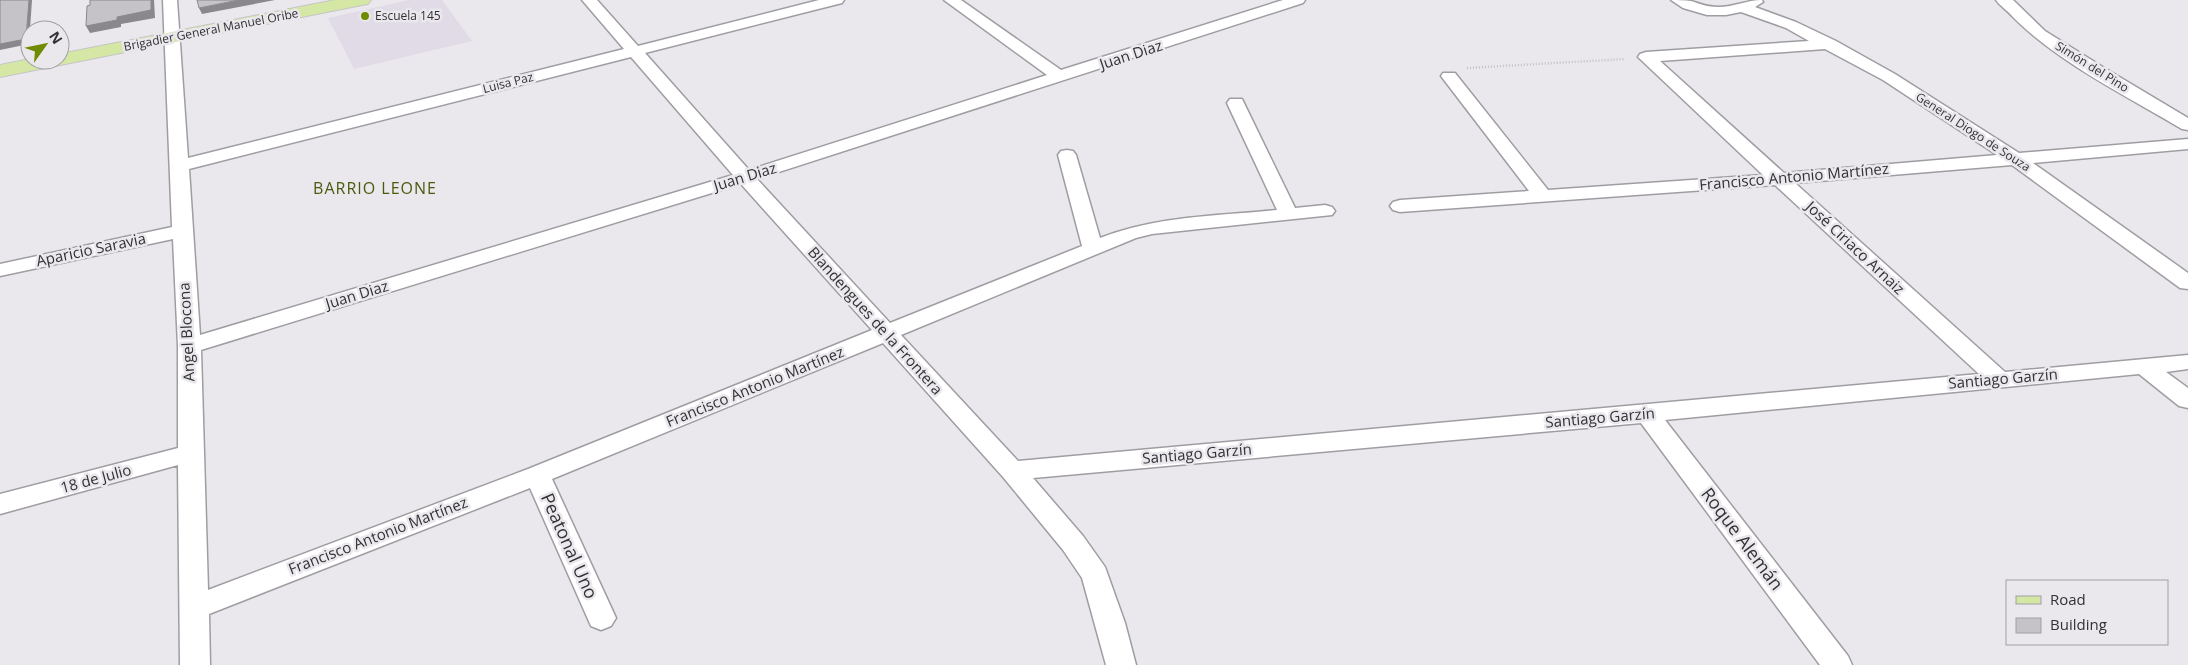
<svg xmlns="http://www.w3.org/2000/svg" width="2188" height="665" viewBox="0 0 2188 665" font-family="'Open Sans',sans-serif">
  <style>
    .built { fill: #e0dbe6 }
    .lines { fill: none; stroke-linecap: round; stroke-linejoin: round }
    .minor-casing { stroke: #9f9da2; stroke-width: 3 }
    .primary-casing { stroke: #c6c5c6; stroke-width: 2 }
    .path { stroke: #9a989c; stroke-width: 2.5; stroke-dasharray: 0.5 2.5; stroke-linecap: butt }
    .minor { fill: #fff; fill-rule: evenodd }
    .primary { fill: #d4e7a4; fill-rule: evenodd }
    .shaded-wall { fill: #8a888c }
    .building { fill: #c5c3c8; stroke: #8a888c }
    .poi-dot { fill: #708b01; stroke: #eae8ed; stroke-width: 2 }
    .labels { text-anchor: middle; stroke-width: 5; stroke-linejoin: round; paint-order: stroke }
    .far-poi-label { font-size: 12px; fill: #323133; stroke: #eae8ed; text-anchor: start }
    .far-street-label { font-size: 12px; fill: #323133; stroke: #eae8ed }
    .street-label { font-size: 15px; fill: #323133; stroke: #eae8ed }
    .neighbourhood-label { font-size: 16px; letter-spacing: 1px; fill: #4a5b0e; stroke: #eae8ed }
    .near-street-label { font-size: 18px; fill: #323133; stroke: #eae8ed }
  </style>
  <rect width="100%" height="100%" fill="#eae8ed"/>
  <polygon class="built" points="409,0 442,0 472,41 354,69 328,18"/>
  <g class="lines">
    <g class="minor-casing">
      <g id="minor">
        <path d="M163 0H177L188 158 624 49 582 0H597L638 46 819 0H844L842 3 645 53 749 170 1047 75 944 0H961L1061 70 1283 0H1305L1303 3 757 179 890 323 1082 246 1058 155 1061 151 1067 150 1073 151 1076 155 1100 238C1156 216 1217 216 1277 210L1227 103 1230 99H1242L1295 208 1325 205 1332 207 1335 211 1332 215 1152 234 1136 238 901 335 1018 461 1979 374 1775 185 1400 212 1393 210 1390 206 1393 202 1400 200 1529 191 1441 76 1443 73H1455L1548 190 1763 175 1638 57 1640 54 1646 52 1809 41 1786 28 1741 12 1726 15H1707L1683 8 1671 0C1677 0 1685 0 1691 1 1700 4 1708 7 1718 7 1734 7 1747 0 1762 0L1763 2 1755 7 1796 22 1836 41 1895 74 2019 153 2188 139V149L2033 163 2188 273V289L2180 288 2012 165 1795 183 2005 372 2188 355V369L2166 372 2188 388V408L2179 406 2139 374 1665 420 1848 656 1852 665H1820L1641 423 1033 478 1083 536 1105 567 1125 623 1136 665H1106L1082 578 1063 550 1003 477 883 343 552 479 616 618 611 626 601 630 591 626 530 488 209 614 210 665H180L178 465 0 514V494L178 448V346L173 239 0 276V264L172 227ZM1825 49 1883 80 1997 155 1784 173 1660 61ZM631 57 733 175 200 335 189 169ZM741 184 872 330 528 469 208 590 201 350Z"/>
        <path d="M1996 0H2013L2045 31 2101 66 2188 118V130L2182 129C2127 96 2057 62 2012 16 2007 10 2000 6 1996 0Z"/>
      </g>
    </g>
    <g class="primary-casing">
      <polygon id="primary" points="335,0 371,0 368,4 362,5 0,77 0,65 30,59 60,60 60,54"/>
    </g>
    <polyline class="path" points="1467,68 1625,59"/>
    <use href="#minor" class="minor"/>
    <use href="#primary" class="primary"/>
  </g>
  <g class="shaded-wall">
    <polygon points="29,0 32,0 29,44 0,50 0,44"/>
    <polygon points="151,0 154,0 155,18 121,24 121,27 90,33 86,26 117,17"/>
    <polygon points="239,0 275,0 202,14 199,8"/>
  </g>
  <g class="building">
    <polygon points="0,0 29,0 26,39 0,44"/>
    <polygon points="90,0 151,0 151,10 117,17 117,20 86,26 87,6 90,5"/>
    <polygon points="197,0 239,0 199,8"/>
  </g>
  <circle class="poi-dot" cx="365" cy="16" r="5"/>
  <g class="labels">
    <g class="far-poi-label">
      <text x="375" y="20">Escuela 145</text>
    </g>
    <g class="far-street-label">
      <text transform="translate(211 30) rotate(-11)" y="4">Brigadier General Manuel Oribe</text>
      <text transform="translate(2092 67) rotate(32)" y="4">Simón del Pino</text>
      <text transform="translate(508 83) rotate(-14)" y="4">Luisa Paz</text>
      <text transform="translate(1973 132) rotate(33)" y="4">General Diogo de Souza</text>
    </g>
    <g class="street-label">
      <text transform="translate(1131 55) rotate(-18)" y="5">Juan Diaz</text>
      <text transform="translate(745 177) rotate(-17)" y="5">Juan Diaz</text>
      <text transform="translate(1794 177) rotate(-5)" y="5">Francisco Antonio Martínez</text>
      <text transform="translate(1855 248) rotate(43)" y="5">José Ciriaco Arnaiz</text>
      <text transform="translate(91 250) rotate(-12)" y="5">Aparicio Saravia</text>
      <text transform="translate(357 295) rotate(-17)" y="5">Juan Diaz</text>
      <text transform="translate(875 321) rotate(48)" y="5">Blandengues de la Frontera</text>
      <text transform="translate(187 332) rotate(-93)" y="5">Angel Blocona</text>
      <text transform="translate(2003 379) rotate(-5)" y="5">Santiago Garzín</text>
      <text transform="translate(755 387) rotate(-22)" y="5">Francisco Antonio Martínez</text>
      <text transform="translate(1600 418) rotate(-5)" y="5">Santiago Garzín</text>
      <text transform="translate(1197 454) rotate(-5)" y="5">Santiago Garzín</text>
      <text transform="translate(96 479) rotate(-15)" y="5">18 de Julio</text>
      <text transform="translate(378 536) rotate(-21)" y="5">Francisco Antonio Martínez</text>
    </g>
    <g class="neighbourhood-label">
      <text x="375" y="194">BARRIO LEONE</text>
    </g>
    <g class="near-street-label">
      <text transform="translate(1742 539) rotate(53)" y="6">Roque Alemán</text>
      <text transform="translate(569 546) rotate(66)" y="6">Peatonal Uno</text>
    </g>
  </g>
  <rect x="2006" y="580" width="162" height="65" fill="#eae8ed" stroke="#a09fa3"/>
  <rect x="2016" y="596" width="25" height="8" fill="#d4e7a4" stroke="#a09fa3"/>
  <text x="2050" y="605" font-size="15" fill="#323133">Road</text>
  <rect x="2016" y="618" width="25" height="15" fill="#c5c3c8" stroke="#a09fa3"/>
  <text x="2050" y="630" font-size="15" fill="#323133">Building</text>
  <g transform="translate(45 45) rotate(57)"><circle r="24" fill="#eae8ed" stroke="#a09fa3"/>
  <path d="M0-4L9 19L0 12L-9 19Z" fill="#708b01"/>
  <text y="-8" font-size="14" font-weight="bold" text-anchor="middle" fill="#323133">N</text>
  </g>
</svg>
